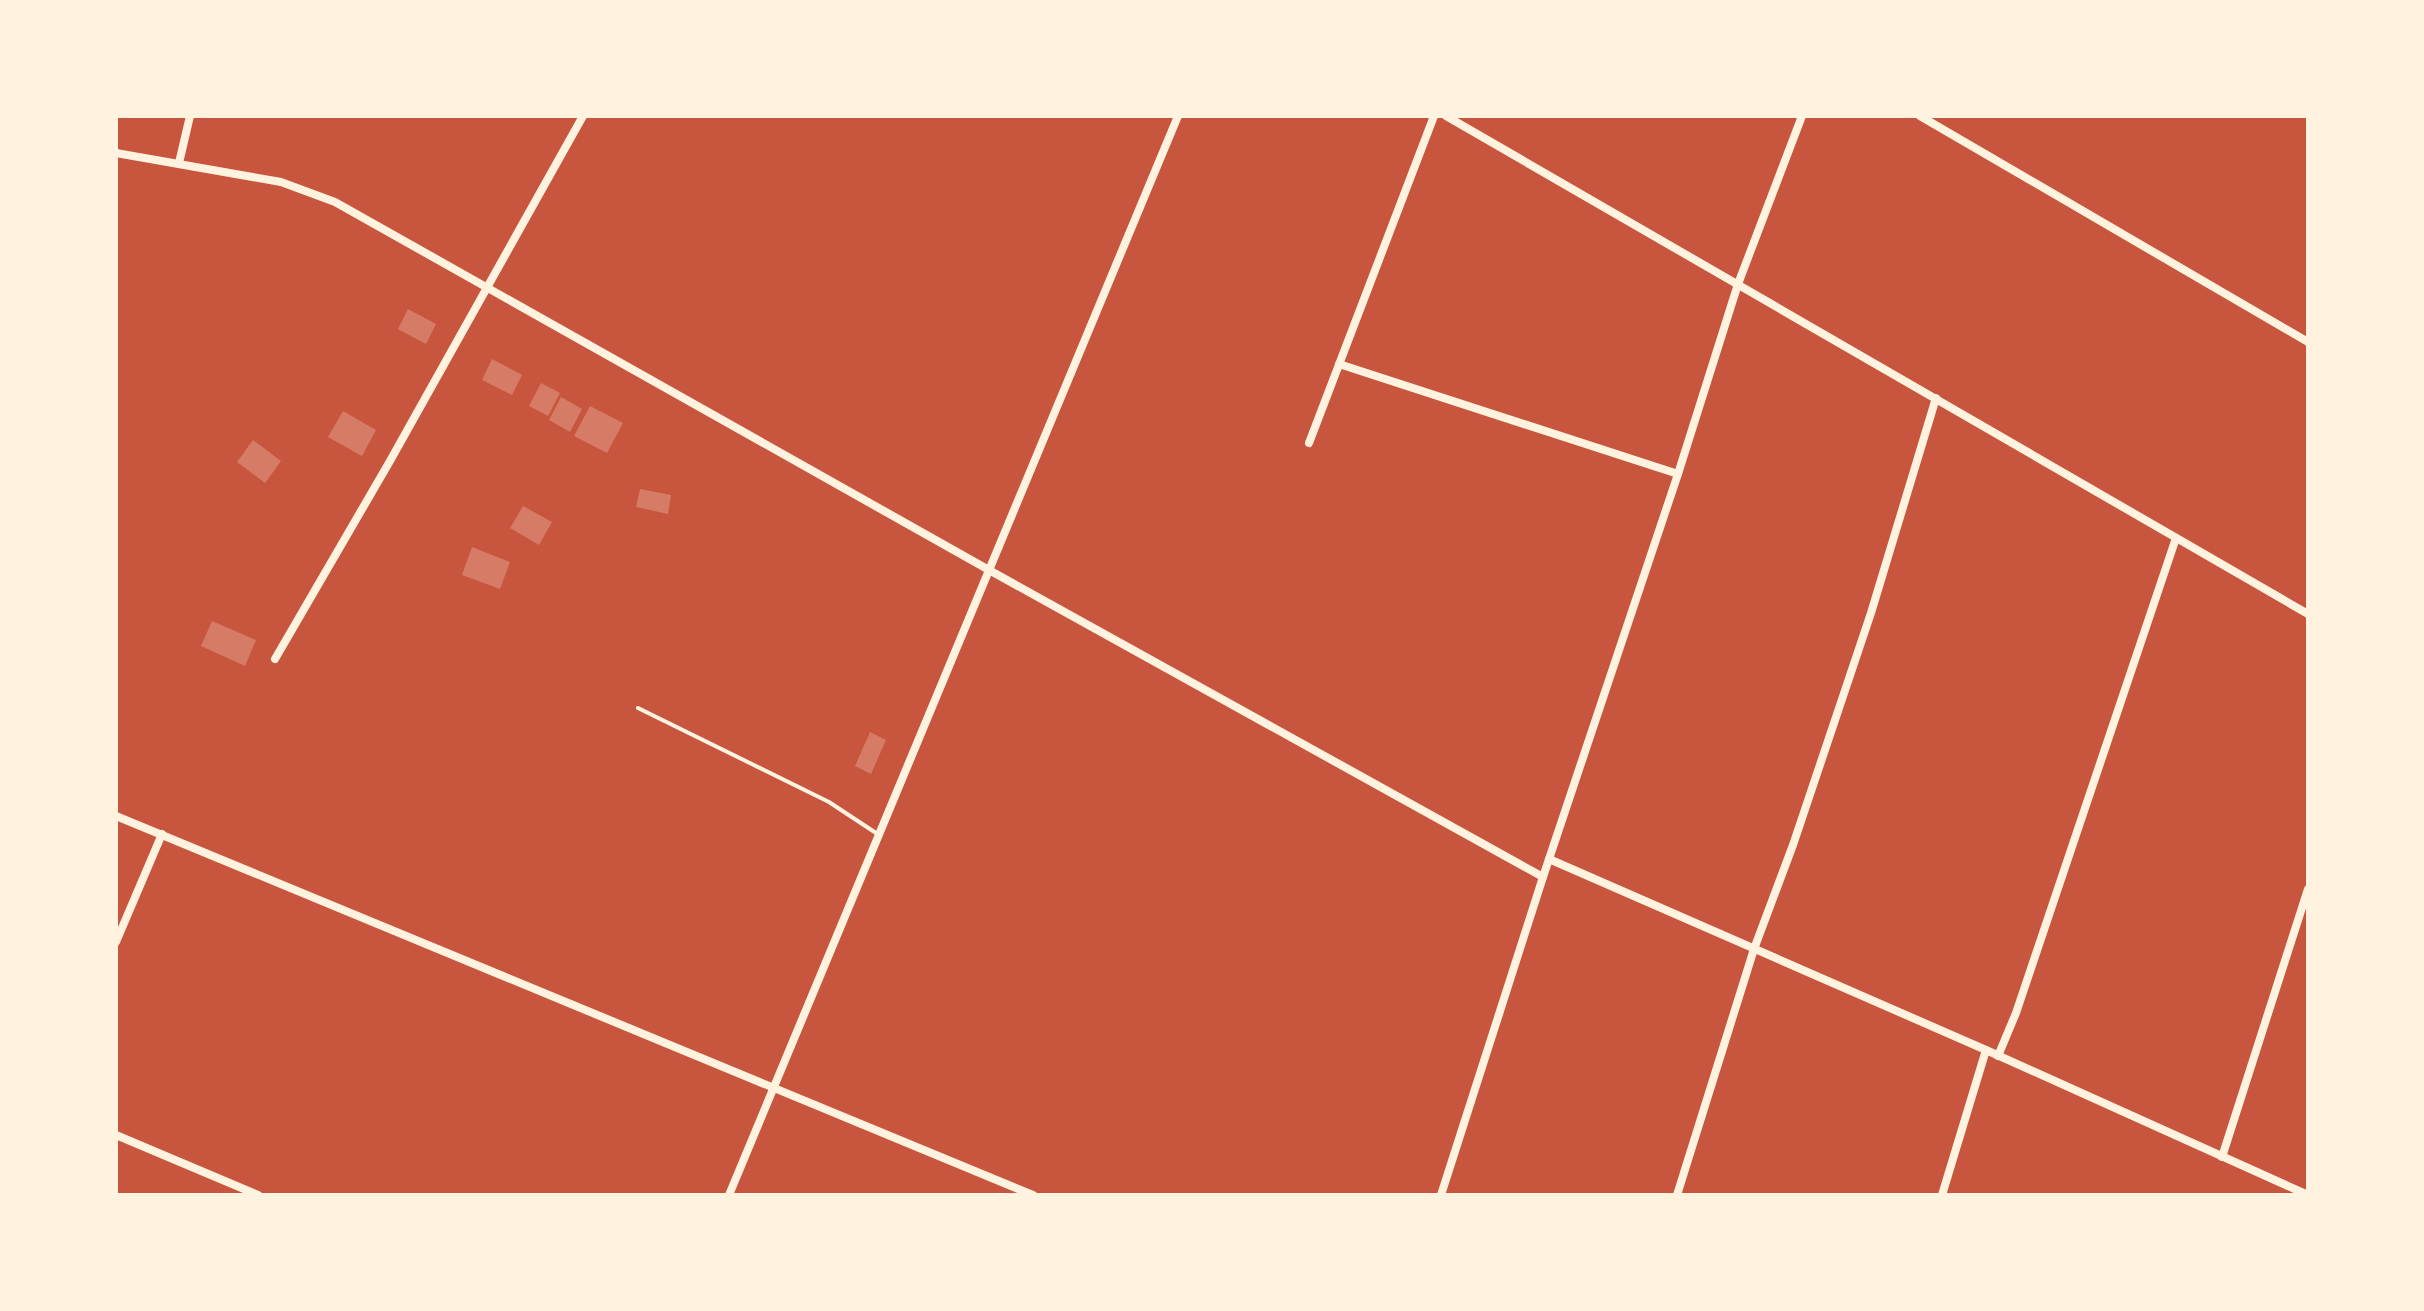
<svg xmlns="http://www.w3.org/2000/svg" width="2424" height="1311" viewBox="0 0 2424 1311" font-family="'Roboto Serif',serif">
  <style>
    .building { fill: #d67c66 }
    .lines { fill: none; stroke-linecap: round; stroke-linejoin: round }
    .service { stroke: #fff3e0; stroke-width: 4 }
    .minor { stroke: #fff3e0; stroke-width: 8 }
  </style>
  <rect width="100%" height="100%" fill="#c8553d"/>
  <g class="building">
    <polygon points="408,309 436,324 426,344 398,329"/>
    <polygon points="492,359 522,375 512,395 482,380"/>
    <polygon points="541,383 560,393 548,416 529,406"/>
    <polygon points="561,397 582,409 570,432 549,420"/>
    <polygon points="590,406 623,423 607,453 574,436"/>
    <polygon points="343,411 376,430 362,456 328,437"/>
    <polygon points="253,440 281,461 265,483 237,462"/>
    <polygon points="640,489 671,495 668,514 636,507"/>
    <polygon points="523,506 552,522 539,545 510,528"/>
    <polygon points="472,547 510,562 500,589 462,575"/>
    <polygon points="212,621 256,640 245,666 201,646"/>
    <polygon points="870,732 886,740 871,774 855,766"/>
  </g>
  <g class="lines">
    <polyline class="service" points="638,708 829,802 879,835"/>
    <g class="minor">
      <polyline points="1446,116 2308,614"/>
      <polyline points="1920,116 2308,342"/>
      <polyline points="116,153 281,182 335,202 989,570 1543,877"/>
      <polyline points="179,163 190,116"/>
      <polyline points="1339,364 1678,474"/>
      <polyline points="1309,443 1434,116"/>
      <polyline points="275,659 390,461 583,116"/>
      <polyline points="116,816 1033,1195"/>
      <polyline points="1549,859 1986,1050 2308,1195"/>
      <polyline points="116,942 162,834"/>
      <polyline points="1998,1056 2016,1013 2176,538"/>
      <polyline points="116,1135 258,1195"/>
      <polyline points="2222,1157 2308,889"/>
      <polyline points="729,1195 1178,116"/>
      <polyline points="1441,1195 1543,877 1678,474 1738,284 1802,116"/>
      <polyline points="1677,1195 1754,949 1793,845 1871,613 1936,398"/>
      <polyline points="1942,1195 1986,1050"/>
    </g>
  </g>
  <rect width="2424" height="1311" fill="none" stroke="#fff3e0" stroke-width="236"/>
</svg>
